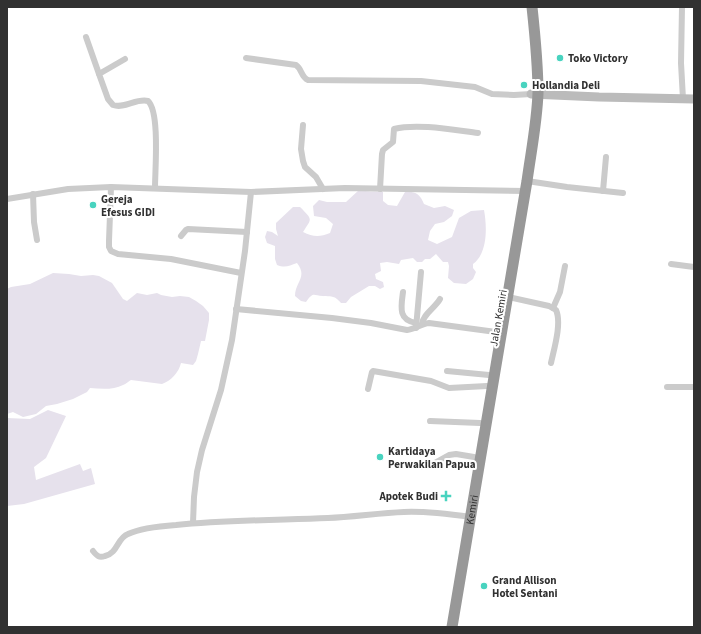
<svg xmlns="http://www.w3.org/2000/svg" width="701" height="634" viewBox="0 0 701 634" font-family="'Source Sans 3',sans-serif">
  <style>
    .green { fill: #e6e1ec }
    .lines { fill: none; stroke-linecap: round; stroke-linejoin: round }
    .street { stroke: #cbcbcb; stroke-width: 6 }
    .secondary { stroke: #bbb; stroke-width: 9 }
    .highway { stroke: #989898; stroke-width: 11 }
    .poi-dot { fill: #48d3bf; stroke: #fff; stroke-width: 1.5 }
    .labels { text-anchor: middle; stroke-width: 4; stroke-linejoin: round; paint-order: stroke }
    .poi-label { font-size: 11px; font-weight: bold; fill: #313131; stroke: #fff; text-anchor: start }
    .street-label { font-size: 11px; fill: #313131; stroke: #fff }
  </style>
  <rect width="100%" height="100%" fill="#fff"/>
  <g class="green">
    <path d="M359 190C367 192 375 191 383 192V201L388 205 397 206 405 192C415 191 420 194 424 204L434 208 445 206 454 210 452 216 444 222 435 224 430 231 428 240 437 244 452 237 459 218 471 211 484 210C487 226 488 253 473 264V268L476 272 473 279 466 284 454 283 448 278 449 266 448 262H443L436 254 430 259H425L422 262H417L413 258 401 260 399 264 387 262 380 263 381 271 375 274 376 279 383 282 384 287 380 289 375 286H369L351 297 346 303H341C334 295 333 297 323 296 313 296 314 291 306 302L301 301 295 296C295 282 308 277 297 263 289 266 285 268 277 265L275 259V246L267 243 265 237 267 231 272 232 278 236 276 229V223L293 207H300C313 220 312 218 303 232 313 237 320 237 330 233L333 224 326 218 314 216 313 206 319 200 327 202H346Z"/>
    <path d="M53 273 69 274 81 276 93 275 99 276 112 283 123 299 127 301 137 293 147 295 157 293 161 295 172 297 180 296 189 297 196 301 203 306 209 313V320L205 341H201L198 354 196 361 193 365 181 363C179 372 171 381 162 384L131 380C129 381 126 384 123 385 114 390 101 389 90 388L87 392 73 399 57 404 46 406 36 414 23 417 13 412 7 414V289L11 287 30 284Z"/>
    <polygon points="48,410 66,416 46,458 34,467 36,480 80,464 83,471 91,468 95,484 24,504 7,506 7,418 30,419"/>
  </g>
  <g class="lines">
    <g class="street">
      <polyline points="682,7 681,63 683,99"/>
      <polyline points="86,37 99,74"/>
      <path d="M246 58 296 65C302 69 301 77 308 80L421 81 475 87 492 94 514 95 531 94"/>
      <path d="M125 59 99 74 108 99 113 105C125 109 136 98 148 101 160 112 155 170 155 188"/>
      <polyline points="303,125 301,149 303,161 305,167 316,177 323,189"/>
      <polyline points="527,181 567,187 623,193"/>
      <polyline points="111,187 109,241 109,247 111,251 118,254 171,259 241,273"/>
      <path d="M380 189 382 154 383 150 393 142 394 129C417 123 454 130 478 133"/>
      <polyline points="603,191 606,157"/>
      <polyline points="33,194 34,222 37,240"/>
      <polyline points="7,199 68,189 111,187 251,192 345,188 526,191"/>
      <polyline points="181,236 186,230 188,229 247,232"/>
      <polyline points="671,264 694,267"/>
      <path d="M403 292C401 307 398 320 416 323"/>
      <path d="M508 297 549 306 556 310C562 323 554 349 551 363"/>
      <polyline points="553,308 560,292 565,266"/>
      <path d="M236 309 332 318 371 323 407 330C415 329 421 324 429 323L496 332"/>
      <path d="M422 324C423 314 435 308 440 299"/>
      <polyline points="416,328 421,272"/>
      <polyline points="447,371 489,375"/>
      <polyline points="667,387 694,387"/>
      <polyline points="368,389 372,372 373,371 431,381 449,388 487,386"/>
      <polyline points="430,421 480,423"/>
      <polyline points="421,467 431,465 449,455 456,454 474,457"/>
      <polyline points="193,523 194,497 197,472 202,450 221,390 232,340 245,251 251,192"/>
      <path d="M93 551C97 556 99 558 105 556 118 553 117 538 128 534 141 528 162 526 176 525 227 520 277 520 328 518 353 517 379 513 404 512 426 511 449 514 471 517"/>
    </g>
    <polyline class="secondary" points="531,94 599,97 694,99"/>
    <path class="highway" id="s1" d="M452 627 527 181C531 152 537 122 538 93 538 64 535 35 532 7"/>
  </g>
  <g class="poi-dot">
    <circle cx="560" cy="58" r="4"/>
    <circle cx="524" cy="85" r="4"/>
    <circle cx="93" cy="205" r="4"/>
    <circle cx="380" cy="457" r="4"/>
    <path d="M444 490h4v4h4v4h-4v4h-4v-4h-4v-4h4z"/>
    <circle cx="484" cy="586" r="4"/>
  </g>
  <g class="labels">
    <g class="poi-label">
      <text x="568" y="62">Toko Victory</text>
      <text x="532" y="89">Hollandia Deli</text>
      <text x="101" y="203">Gereja<tspan x="101" dy="13">Efesus GIDI</tspan></text>
      <text x="388" y="455">Kartidaya<tspan x="388" dy="13">Perwakilan Papua</tspan></text>
      <text x="438" y="500" text-anchor="end">Apotek Budi</text>
      <text x="492" y="584">Grand Allison<tspan x="492" dy="13">Hotel Sentani</tspan></text>
    </g>
    <g class="street-label">
      <text transform="translate(498 318) rotate(-80)" y="4">Jalan Kemiri</text>
      <text dy="4" stroke="none"><textPath href="#s1" startOffset="119">Kemiri</textPath></text>
    </g>
  </g>
  <rect width="701" height="634" fill="none" stroke="#313131" stroke-width="16"/>
</svg>
